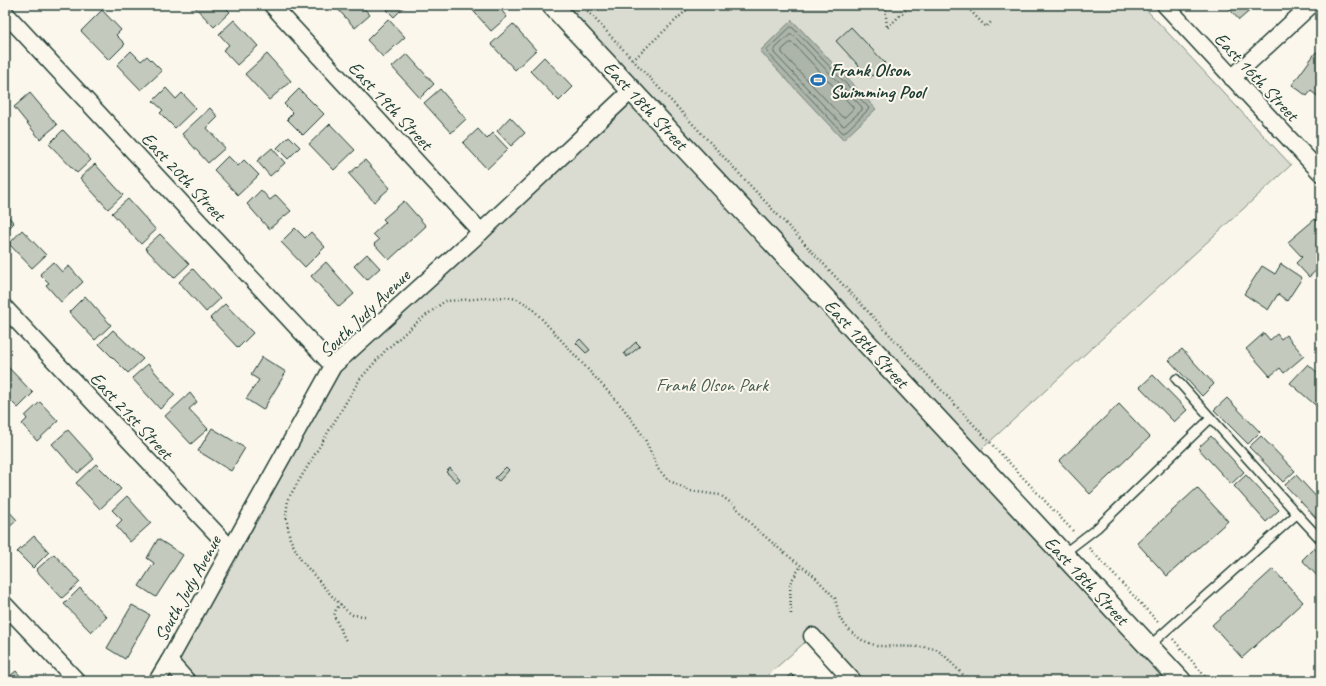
<svg xmlns="http://www.w3.org/2000/svg" width="1326" height="686" viewBox="0 0 1326 686" font-family="Caveat,sans-serif">
  <style>
    .green { fill: #dbdcd1; stroke: #7d8c82 }
    .water { fill: #adb4aa; stroke: #74847b }
    .lines { fill: none; stroke-linecap: round; stroke-linejoin: round }
    .shore { stroke: #586d63; stroke-width: 1 }
    .building { fill: #c4c9be; stroke: #1f3d34 }
    .service-casing { stroke: #1f3d34; stroke-width: 11 }
    .minor-casing { stroke: #1f3d34; stroke-width: 19 }
    .tertiary-casing { stroke: #1f3d34; stroke-width: 23 }
    .path { stroke: #1f3d34; stroke-width: 2.5; stroke-dasharray: 1 3; stroke-linecap: butt }
    .service { stroke: #fbf7ec; stroke-width: 8 }
    .minor { stroke: #fbf7ec; stroke-width: 16 }
    .tertiary { stroke: #fbf7ec; stroke-width: 20 }
    .labels { text-anchor: middle; stroke-width: 4; stroke-linejoin: round; paint-order: stroke }
    .poi-label { font-size: 19px; font-weight: bold; fill: #1f3d34; stroke: #fbf7ec; text-anchor: start }
    .street-label { font-size: 19px; fill: #1f3d34; stroke: #fbf7ec }
    .park-label { font-size: 19px; fill: #455d53; stroke: #fbf7ec }
  </style>
  <rect width="100%" height="100%" fill="#fbf7ec"/>
  <filter id="ink" filterUnits="userSpaceOnUse"><feTurbulence type="fractalNoise" baseFrequency=".025" numOctaves="2"/><feDisplacementMap in="SourceGraphic" scale="8" xChannelSelector="R" yChannelSelector="G"/><feConvolveMatrix kernelMatrix="1 2 1 2 8 2 1 2 1" color-interpolation-filters="sRGB"/></filter>
  <g filter="url(#ink)">
    <polygon class="green" points="561,5 1142,5 1291,165 973,457 1181,681 853,681 812,636 761,681 187,681 169,661 333,366 632,90"/>
    <polygon class="water" points="792,20 876,109 843,140 760,51"/>
    <g class="lines">
      <g class="shore">
        <polygon points="791,27 793,28 869,108 868,110 844,133 842,132 767,52 767,50"/>
        <polygon points="790,35 793,35 862,107 862,110 844,126 842,125 774,53 774,50"/>
        <polygon points="790,43 793,43 853,107 853,109 845,117 842,117 782,53 782,50"/>
      </g>
    </g>
    <g class="building">
      <polygon points="193,5 223,5 230,12 214,27"/>
      <polygon points="334,5 361,5 370,15 355,28"/>
      <polygon points="392,5 404,5 405,6 394,17 387,10"/>
      <polygon points="468,5 497,5 507,17 491,31"/>
      <polygon points="754,5 762,5 758,9"/>
      <polygon points="1226,5 1252,5 1254,7 1239,20"/>
      <polygon points="102,10 121,30 116,35 125,44 109,60 81,31"/>
      <polygon points="388,19 405,37 383,57 367,40"/>
      <polygon points="234,20 258,46 237,65 223,50 229,45 219,34"/>
      <polygon points="513,24 536,50 515,70 491,44"/>
      <polygon points="851,27 885,63 870,78 836,41"/>
      <polygon points="131,51 141,61 147,56 162,71 141,90 117,65"/>
      <polygon points="1316,52 1321,56 1321,99 1311,91 1307,96 1292,85"/>
      <polygon points="267,54 291,81 269,100 245,74"/>
      <polygon points="407,54 434,84 420,98 392,67"/>
      <polygon points="544,57 573,87 559,101 530,71"/>
      <polygon points="5,66 10,72 5,77"/>
      <polygon points="166,88 176,99 182,93 196,108 175,128 160,113 163,110 153,101"/>
      <polygon points="299,89 324,114 303,135 287,119 293,113 284,104"/>
      <polygon points="440,89 466,119 451,133 424,103"/>
      <polygon points="30,93 57,125 40,139 14,107"/>
      <polygon points="210,108 218,117 207,128 225,148 208,163 182,134"/>
      <polygon points="510,117 525,133 511,146 497,131"/>
      <polygon points="330,124 355,150 334,170 309,144"/>
      <polygon points="478,129 487,139 493,133 508,149 487,169 463,143"/>
      <polygon points="63,130 91,160 77,173 49,144"/>
      <polygon points="289,136 300,147 288,159 277,148"/>
      <polygon points="272,148 285,163 270,176 257,161"/>
      <polygon points="228,156 238,166 244,160 259,175 238,195 214,170"/>
      <polygon points="365,160 390,188 374,202 349,174"/>
      <polygon points="95,164 123,195 108,209 80,178"/>
      <polygon points="261,190 270,200 276,195 291,211 269,229 247,204"/>
      <polygon points="128,199 156,230 141,244 112,213"/>
      <polygon points="404,201 426,226 389,260 374,244 379,240 373,234 386,222 383,219"/>
      <polygon points="5,213 14,223 5,232"/>
      <polygon points="1315,219 1321,226 1321,266 1309,277 1296,263 1302,257 1288,242"/>
      <polygon points="295,228 305,238 311,232 325,247 305,267 281,242"/>
      <polygon points="22,230 46,255 32,268 9,244"/>
      <polygon points="160,234 189,264 174,278 145,248"/>
      <polygon points="367,254 380,268 367,280 354,266"/>
      <polygon points="53,262 62,272 69,266 83,282 61,302 46,285 49,283 40,274"/>
      <polygon points="326,262 354,294 339,307 311,276"/>
      <polygon points="1281,264 1302,278 1287,301 1278,294 1268,310 1244,294 1262,266 1275,274"/>
      <polygon points="193,269 220,299 206,312 179,282"/>
      <polygon points="85,296 111,325 95,340 69,312"/>
      <polygon points="225,304 253,333 238,348 210,318"/>
      <polygon points="113,330 143,359 128,373 99,344"/>
      <polygon points="1264,333 1270,340 1277,334 1281,339 1286,335 1304,356 1284,373 1280,368 1270,376 1246,349"/>
      <polygon points="580,339 590,350 586,353 576,343"/>
      <polygon points="636,342 640,346 627,357 624,353"/>
      <polygon points="1182,349 1214,384 1202,396 1169,360"/>
      <polygon points="262,357 286,372 263,410 246,399 259,380 251,375"/>
      <polygon points="148,364 175,395 160,409 132,378"/>
      <polygon points="1308,364 1321,376 1321,410 1290,383"/>
      <polygon points="7,366 33,393 18,408 5,395 5,368"/>
      <polygon points="1153,375 1187,410 1174,422 1140,387"/>
      <polygon points="190,393 197,402 189,409 208,429 191,444 165,416"/>
      <polygon points="1227,398 1260,432 1248,444 1214,410"/>
      <polygon points="40,402 58,421 37,441 22,424 27,419 25,416"/>
      <polygon points="1119,404 1150,437 1090,494 1059,461"/>
      <polygon points="1321,418 1321,428 1316,423"/>
      <polygon points="212,428 245,448 231,471 198,451"/>
      <polygon points="68,430 94,459 78,473 52,444"/>
      <polygon points="1211,436 1244,472 1231,484 1198,448"/>
      <polygon points="1261,436 1295,471 1283,482 1249,447"/>
      <polygon points="96,464 121,489 100,509 76,483"/>
      <polygon points="506,467 509,470 499,481 495,478"/>
      <polygon points="450,468 460,479 457,482 446,472"/>
      <polygon points="1246,475 1279,510 1266,522 1234,486"/>
      <polygon points="1296,475 1321,502 1321,517 1318,520 1285,485"/>
      <polygon points="1197,488 1228,521 1167,576 1137,543"/>
      <polygon points="127,496 151,523 130,542 116,526 122,520 112,510"/>
      <polygon points="5,507 17,520 5,531"/>
      <polygon points="34,536 49,552 33,568 17,552"/>
      <polygon points="158,539 183,555 156,597 139,586 154,563 147,558"/>
      <polygon points="1314,548 1321,556 1321,580 1302,560"/>
      <polygon points="54,554 80,582 62,598 36,570"/>
      <polygon points="1273,569 1303,602 1242,658 1212,625"/>
      <polygon points="80,588 107,617 91,632 64,604"/>
      <polygon points="132,605 150,615 125,659 107,648"/>
      <polygon points="5,659 10,663 5,668"/>
      <polygon points="16,671 25,681 5,681 5,680"/>
      <polygon points="791,674 798,681 783,681"/>
    </g>
    <g class="lines">
      <g class="service-casing">
        <g id="service">
          <polyline points="1297,514 1321,540"/>
          <polyline points="1063,554 1097,528 1211,418"/>
          <polyline points="1149,646 1297,514 1176,379"/>
        </g>
      </g>
      <g class="minor-casing">
        <g id="minor">
          <polyline points="272,5 481,232"/>
          <polyline points="1165,5 1321,173"/>
          <polyline points="5,13 333,366"/>
          <polyline points="1232,78 1311,5"/>
          <polyline points="5,308 231,549"/>
          <polyline points="5,605 77,681"/>
          <polyline points="812,636 853,681"/>
          <polyline points="169,661 187,681"/>
          <polyline points="157,681 169,661 231,549 333,366 481,232 632,90"/>
        </g>
      </g>
      <g class="tertiary-casing">
        <polyline id="tertiary" points="552,5 1181,681"/>
      </g>
      <g class="path">
        <polyline points="582,5 633,60"/>
        <polyline points="692,5 633,60 1073,531"/>
        <polyline points="885,5 887,28 911,5"/>
        <polyline points="965,5 986,27 991,22"/>
        <polyline points="1089,548 1159,623"/>
        <polyline points="341,604 336,609 334,616 346,641"/>
        <polyline points="791,614 790,583 801,566"/>
        <polyline points="365,616 353,615 347,611 331,595 301,560 290,539 286,516 288,499 360,379 386,350 416,323 445,301 505,297 517,299 530,306 624,409 644,437 658,469 668,480 690,491 720,495 734,505 753,526 782,551 813,575 835,598 840,619 851,632 862,640 877,646 925,647 936,649 945,656 969,681"/>
        <polyline points="1173,639 1209,681"/>
      </g>
      <use href="#service" class="service"/>
      <use href="#minor" class="minor"/>
      <use href="#tertiary" class="tertiary"/>
    </g>
  </g>
  <defs>
    <g id="stadium-bare" transform="scale(1.2)"><path d="M0-5a6.5 5 0 1 0 0 10a6.5 5 0 1 0 0-10ZM-3.5-1.8h7v3.6h-7Z" fill="#1f6fb2" stroke="#fbf7ec" stroke-width="2.5" paint-order="stroke"/></g>
  </defs>
  <g fill-rule="evenodd">
    <use href="#stadium-bare" x="818" y="80"/>
  </g>
  <g class="labels">
    <g class="poi-label">
      <text x="830" y="76">Frank Olson<tspan x="830" dy="22">Swimming Pool</tspan></text>
    </g>
    <g class="street-label">
      <text transform="translate(1257 76) rotate(47)" y="7">East 16th Street</text>
      <text transform="translate(391 105) rotate(47)" y="7">East 19th Street</text>
      <text transform="translate(646 105) rotate(47)" y="7">East 18th Street</text>
      <text transform="translate(184 176) rotate(47)" y="7">East 20th Street</text>
      <text transform="translate(364 313) rotate(-44)" y="7">South Judy Avenue</text>
      <text transform="translate(867 343) rotate(47)" y="7">East 18th Street</text>
      <text transform="translate(132 415) rotate(47)" y="7">East 21st Street</text>
      <text transform="translate(1087 580) rotate(47)" y="7">East 18th Street</text>
      <text transform="translate(187 588) rotate(-61)" y="7">South Judy Avenue</text>
    </g>
    <g class="park-label">
      <text x="712" y="391">Frank Olson Park</text>
    </g>
  </g>
  <rect width="1326" height="686" fill="none" stroke="#fbf7ec" stroke-width="20"/>
  <rect x="10" y="10" width="1306" height="666" fill="none" stroke="#1f3d34" stroke-width="1.5" filter="url(#ink)"/>
</svg>
